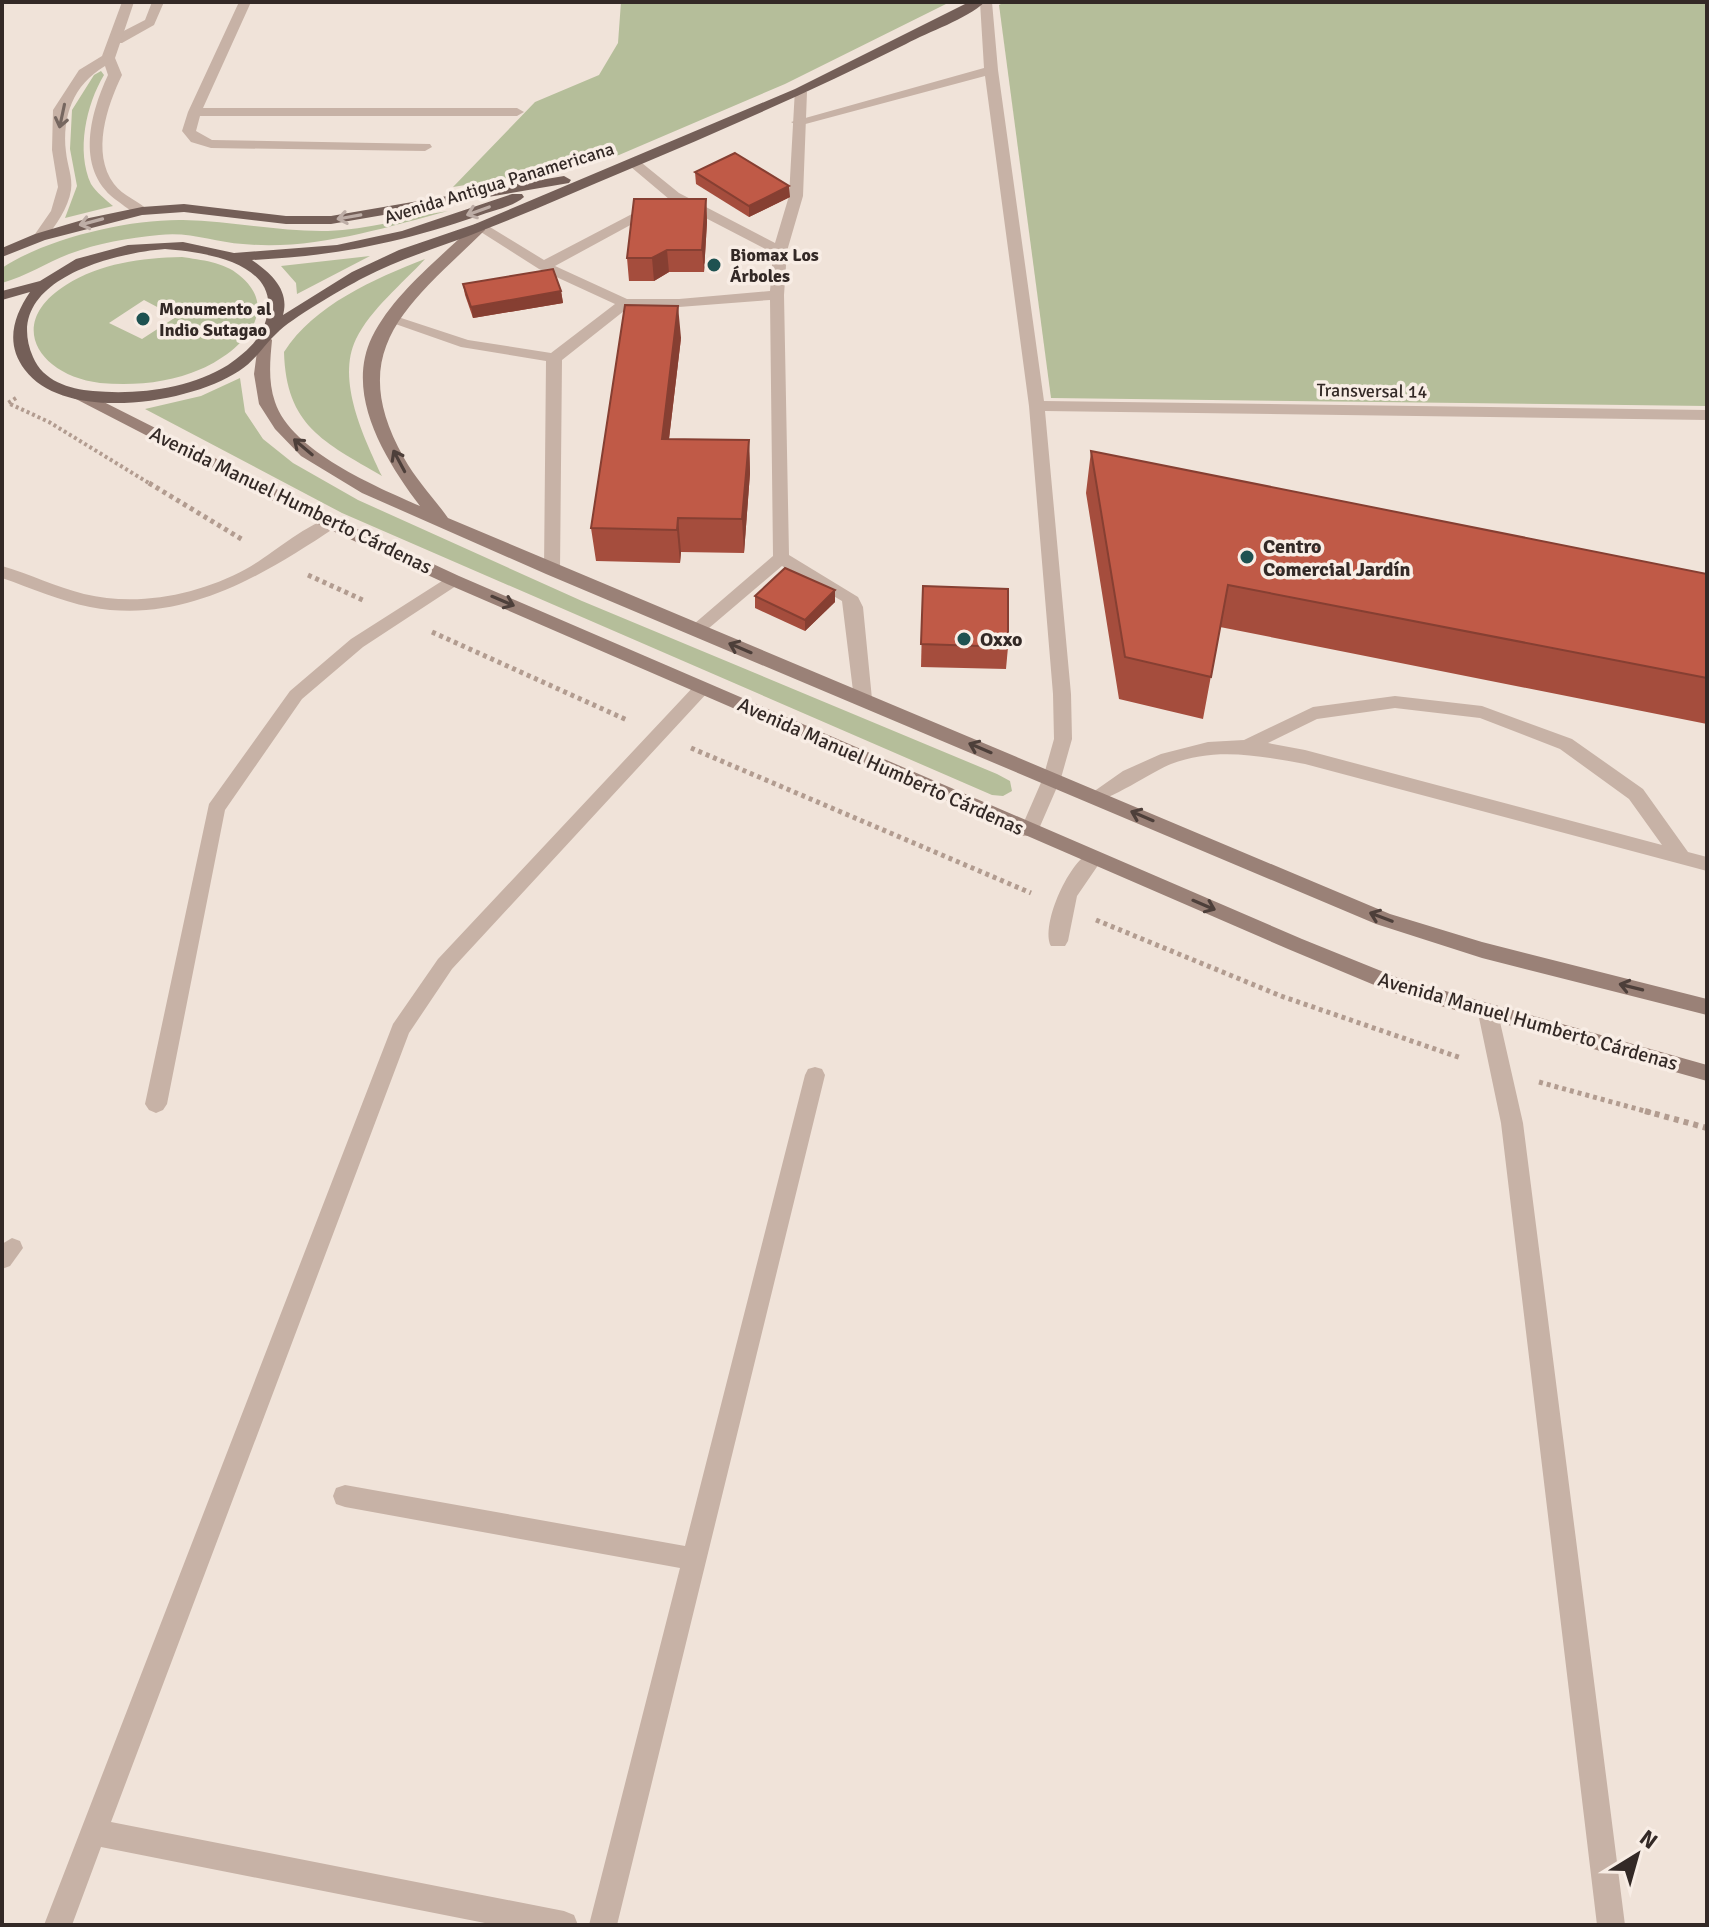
<svg xmlns="http://www.w3.org/2000/svg" width="1709" height="1927" viewBox="0 0 1709 1927" font-family="Signika,sans-serif">
  <style>
    .green { fill: #b5be9a; fill-rule: evenodd }
    .lines { fill: none; stroke-linecap: round; stroke-linejoin: round }
    .path-far2 { stroke: #b29c90; stroke-width: 4; stroke-dasharray: 3 3; stroke-linecap: butt }
    .path-far1 { stroke: #b29c90; stroke-width: 5; stroke-dasharray: 4 4; stroke-linecap: butt }
    .path { stroke: #b29c90; stroke-width: 6; stroke-dasharray: 5 5; stroke-linecap: butt }
    .lane { fill: #c7b2a6; fill-rule: evenodd }
    .street { fill: #c7b2a6; fill-rule: evenodd }
    .secondary { fill: #9a8177; fill-rule: evenodd }
    .primary { fill: #745f58; fill-rule: evenodd }
    .wall { fill: #a54d3d }
    .shaded-wall { fill: #863f32 }
    .building { fill: #c05a47; stroke: #863f32; stroke-width: 2 }
    .oneway { stroke: #766760 }
    .oneway2 { stroke: #bdada6 }
    .oneway3 { stroke: #4d3f3a }
    .poi-dot { fill: #1e5251; stroke: #f8ede5; stroke-width: 3 }
    .labels { text-anchor: middle; stroke-width: 7; stroke-linejoin: round; paint-order: stroke }
    .far-street-label { font-size: 18px; fill: #332926; stroke: #f8ede5 }
    .far-poi-label { font-size: 18px; font-weight: bold; fill: #332926; stroke: #f8ede5; text-anchor: start }
    .street-label { font-size: 20px; fill: #332926; stroke: #f8ede5 }
    .poi-label { font-size: 20px; font-weight: bold; fill: #332926; stroke: #f8ede5; text-anchor: start }
  </style>
  <rect width="100%" height="100%" fill="#f0e3d9"/>
  <g class="green">
    <polygon points="621,2 950,2 785,84 619,155 557,170 453,187 535,102 599,75 618,43"/>
    <polygon points="1005,2 1707,2 1707,406 1051,398 999,5"/>
    <path d="M101 71 104 75C86 105 76 151 91 184 96 192 106 200 113 206L65 218 77 186 70 149 72 110 94 75Z"/>
    <path d="M448 211C384 228 311 251 243 244 214 242 189 231 159 235 128 238 98 243 69 254 46 263 27 276 2 283V268C47 238 129 219 183 220 232 221 279 232 328 231 367 230 409 217 448 211Z"/>
    <polygon points="370,256 297,294 296,283 281,266"/>
    <path d="M182 257C201 260 224 262 239 275 284 311 238 353 201 369 169 383 134 386 100 383 40 376 4 324 66 285 101 263 141 258 182 257ZM144 300 176 317 142 339 109 323Z"/>
    <path d="M425 259C402 284 371 309 356 339 336 380 364 438 382 476 324 442 286 426 284 352 314 305 374 279 425 259Z"/>
    <polygon points="240,378 245,412 263,439 293,463 358,500 582,601 997,774 1010,781 1012,791 1003,796 992,795 342,513 145,409 201,396"/>
  </g>
  <g class="lines">
    <polyline class="path-far2" points="16,398 8,403 49,422 152,485"/>
    <g class="path-far1">
      <polyline points="149,483 243,540"/>
      <polyline points="308,575 365,601"/>
      <polyline points="432,632 627,720"/>
      <polyline points="691,748 1031,893"/>
      <polyline points="1096,920 1281,996 1461,1058"/>
      <polyline points="1539,1082 1652,1113"/>
    </g>
    <polyline class="path" points="1645,1111 1707,1128"/>
    <g class="lane">
      <polygon points="152,2 164,2 154,25 122,43 112,43 112,37 145,20"/>
      <polygon points="239,2 251,2 203,108 517,108 524,112 517,116 200,116 196,131 212,140 430,144 432,147 425,151 211,148 191,142 182,131 188,112"/>
      <polygon points="795,89 807,92 803,196 787,251 784,295 789,555 858,597 863,607 872,699 863,705 854,699 842,601 782,566 702,634 696,636 687,630 773,556 770,300 679,307 629,307 562,360 560,570 552,576 544,570 546,361 461,347 384,320 392,315 468,340 551,353 615,304 539,269 473,227 475,224 485,224 544,260 653,203 660,207 658,210 555,266 627,299 679,299 770,291 773,253 669,199 625,162 637,159 679,193 775,243 789,196"/>
      <path d="M330 518 336 519 338 523 336 527C262 576 183 625 90 607 60 601 31 588 2 578V566C30 574 56 587 84 594 138 607 198 595 246 569 270 556 306 524 330 518Z"/>
      <polygon points="453,574 462,580 459,584 363,647 302,699 225,810 167,1104 163,1110 156,1113 149,1110 145,1104 209,804 290,691 351,639"/>
      <path d="M1395 696 1482 706 1572 739 1643 789 1688 852 1707 857V871L1305 764C1259 756 1217 747 1171 764 1153 771 1102 806 1088 802L1086 797 1123 771 1161 754 1208 742 1244 740 1313 707ZM1395 708 1480 718 1560 749 1629 799 1662 845 1305 750 1268 743 1317 719Z"/>
      <path d="M1093 851 1103 858 1077 896 1068 941 1065 946H1051C1040 925 1070 858 1093 851Z"/>
      <polygon points="1488,1005 1495,1007 1498,1013 1523,1123 1625,1925 1597,1925 1501,1123 1478,1013 1481,1007"/>
      <polygon points="12,1238 20,1241 23,1248 10,1266 2,1269 2,1244"/>
    </g>
    <g class="street">
      <path d="M122 2H134L115 58 122 75C107 106 91 153 114 184 123 196 139 201 149 211L147 214C136 216 128 209 119 202 75 172 89 116 108 75L105 66C73 85 62 116 66 152 67 164 73 178 71 190 68 209 56 224 45 240H35L33 237 51 211 58 187 52 150 53 110 79 70 102 56Z"/>
      <polygon points="980,2 992,2 998,70 1044,401 1707,410 1707,420 1045,411 1071,694 1072,739 1061,778 1038,831 1036,836 1022,836 1020,831 1043,778 1054,739 1053,694 1029,406 985,76 798,126 791,122 984,68"/>
      <polygon points="702,682 711,688 708,692 452,969 409,1033 111,1822 564,1911 574,1915 578,1925 495,1925 101,1847 72,1925 44,1925 393,1024 438,959 696,684"/>
      <polygon points="815,1067 822,1069 825,1075 617,1925 589,1925 680,1568 345,1507 336,1504 333,1496 336,1488 345,1485 685,1546 805,1075 808,1069"/>
    </g>
    <g class="secondary">
      <path d="M480 223 485 224V230C411 303 342 348 404 458 416 480 434 498 448 518L1390 914 1482 942 1707 999V1015L1482 958 1376 924 546 574 362 493 301 456 275 429 259 404 254 374 259 337H269L272 340C270 361 268 382 275 402 291 451 377 487 420 506 386 461 344 395 372 337 394 293 440 258 475 224Z"/>
      <polygon points="80,390 336,519 459,576 1302,939 1396,977 1707,1065 1707,1081 1391,992 1288,949 447,584 324,527 74,398 72,395"/>
    </g>
    <g class="primary">
      <path d="M969 2H985C965 20 930 31 906 44 814 90 720 131 625 171 579 190 533 211 486 229 445 246 403 257 363 278 344 288 290 319 277 333 263 346 256 360 239 371 189 404 65 423 25 370 5 344 13 317 30 292L2 300V291L40 281 76 259 128 245 183 242 234 253 337 245 402 231 512 194H522L524 197C513 207 493 210 478 216 399 243 336 256 252 260 271 273 290 290 283 315L352 272 399 250 475 224 795 89ZM165 249C205 252 283 263 266 320 261 340 244 354 228 365 189 389 137 395 93 391 69 389 43 381 33 357 0 281 113 253 165 249Z"/>
      <polygon points="564,176 571,180 569,183 331,224 286,224 184,212 142,215 45,240 2,257 2,248 35,234 89,218 142,207 184,204 286,216 331,216"/>
    </g>
  </g>
  <g class="wall">
    <polygon points="695,172 790,197 749,217 696,184"/>
    <polygon points="706,199 707,222 704,272 669,272 654,281 629,281 627,258"/>
    <polygon points="463,284 561,291 563,303 473,318 465,295"/>
    <polygon points="681,338 669,439 749,440 750,473 744,553 681,552 680,563 596,561 591,528"/>
    <polygon points="1091,451 1707,574 1707,724 1220,627 1203,719 1119,699 1086,493"/>
    <polygon points="923,586 1008,647 1006,669 921,667"/>
    <polygon points="755,596 835,602 805,631 755,608"/>
  </g>
  <g class="shaded-wall">
    <polygon points="789,186 790,197 749,217 749,206"/>
    <polygon points="706,199 707,222 704,272 702,250"/>
    <polygon points="667,250 669,272 654,281 652,258"/>
    <polygon points="561,291 563,303 473,318 471,307"/>
    <polygon points="678,306 681,338 665,472 662,439"/>
    <polygon points="749,440 750,473 744,553 742,519"/>
    <polygon points="678,518 681,552 680,563 677,530"/>
    <polygon points="835,590 835,602 805,631 805,620"/>
  </g>
  <g class="building">
    <polygon points="735,153 789,186 749,206 695,172"/>
    <polygon points="634,199 706,199 702,250 667,250 652,258 627,258"/>
    <polygon points="553,269 561,291 471,307 463,284"/>
    <polygon points="625,305 678,306 662,439 749,440 742,519 678,518 677,530 591,528"/>
    <polygon points="1091,451 1707,574 1707,678 1228,585 1211,677 1125,657"/>
    <polygon points="785,568 835,590 805,620 755,596"/>
    <polygon points="923,586 1008,589 1008,647 921,644"/>
  </g>
  <defs><path id="oneway-shaft" d="M-6 0H5M1.5-3L5.5 0L1.5 3" fill="none" stroke-width="1.6" stroke-linecap="round" stroke-linejoin="round" transform="scale(2)"/></defs>
  <use class="oneway" href="#oneway-shaft" transform="translate(62 116) rotate(102)"/>
  <g class="oneway2">
    <use href="#oneway-shaft" transform="translate(478 211) rotate(160)"/>
    <use href="#oneway-shaft" transform="translate(349 217) rotate(170)"/>
    <use href="#oneway-shaft" transform="translate(91 222) rotate(165)"/>
  </g>
  <g class="oneway3">
    <use href="#oneway-shaft" transform="translate(303 447) rotate(-140)"/>
    <use href="#oneway-shaft" transform="translate(399 461) rotate(-118)"/>
    <use href="#oneway-shaft" transform="translate(503 601) rotate(23)"/>
    <use href="#oneway-shaft" transform="translate(740 648) rotate(-157)"/>
    <use href="#oneway-shaft" transform="translate(980 748) rotate(-157)"/>
    <use href="#oneway-shaft" transform="translate(1142 816) rotate(-157)"/>
    <use href="#oneway-shaft" transform="translate(1204 905) rotate(23)"/>
    <use href="#oneway-shaft" transform="translate(1381 917) rotate(-159)"/>
    <use href="#oneway-shaft" transform="translate(1631 987) rotate(-166)"/>
  </g>
  <g class="poi-dot">
    <circle cx="714" cy="265" r="8"/>
    <circle cx="143" cy="319" r="8"/>
    <circle cx="1247" cy="557" r="8"/>
    <circle cx="964" cy="639" r="8"/>
  </g>
  <g class="labels">
    <g class="far-street-label">
      <text transform="translate(499 183) rotate(-17)" y="6">Avenida Antigua Panamericana</text>
      <text transform="translate(1372 391) rotate(1)" y="6">Transversal 14</text>
    </g>
    <g class="far-poi-label">
      <text x="730" y="261">Biomax Los<tspan x="730" dy="21">Árboles</tspan></text>
      <text x="159" y="315">Monumento al<tspan x="159" dy="21">Indio Sutagao</tspan></text>
    </g>
    <g class="street-label">
      <text transform="translate(291 500) rotate(26)" y="7">Avenida Manuel Humberto Cárdenas</text>
      <text transform="translate(881 766) rotate(24)" y="7">Avenida Manuel Humberto Cárdenas</text>
      <text transform="translate(1528 1021) rotate(16)" y="7">Avenida Manuel Humberto Cárdenas</text>
    </g>
    <g class="poi-label">
      <text x="1263" y="553">Centro<tspan x="1263" dy="23">Comercial Jardín</tspan></text>
      <text x="980" y="646">Oxxo</text>
    </g>
  </g>
  <rect width="1709" height="1927" fill="none" stroke="#332926" stroke-width="8"/>
  <g transform="translate(1637 1855) rotate(37)" stroke="#f8ede5" stroke-width="6" paint-order="stroke">
  <path d="M0-6L14 30L0 20L-14 30Z" fill="#332926"/>
  <text y="-12" font-size="22" font-weight="bold" text-anchor="middle" fill="#332926">N</text>
  </g>
</svg>
